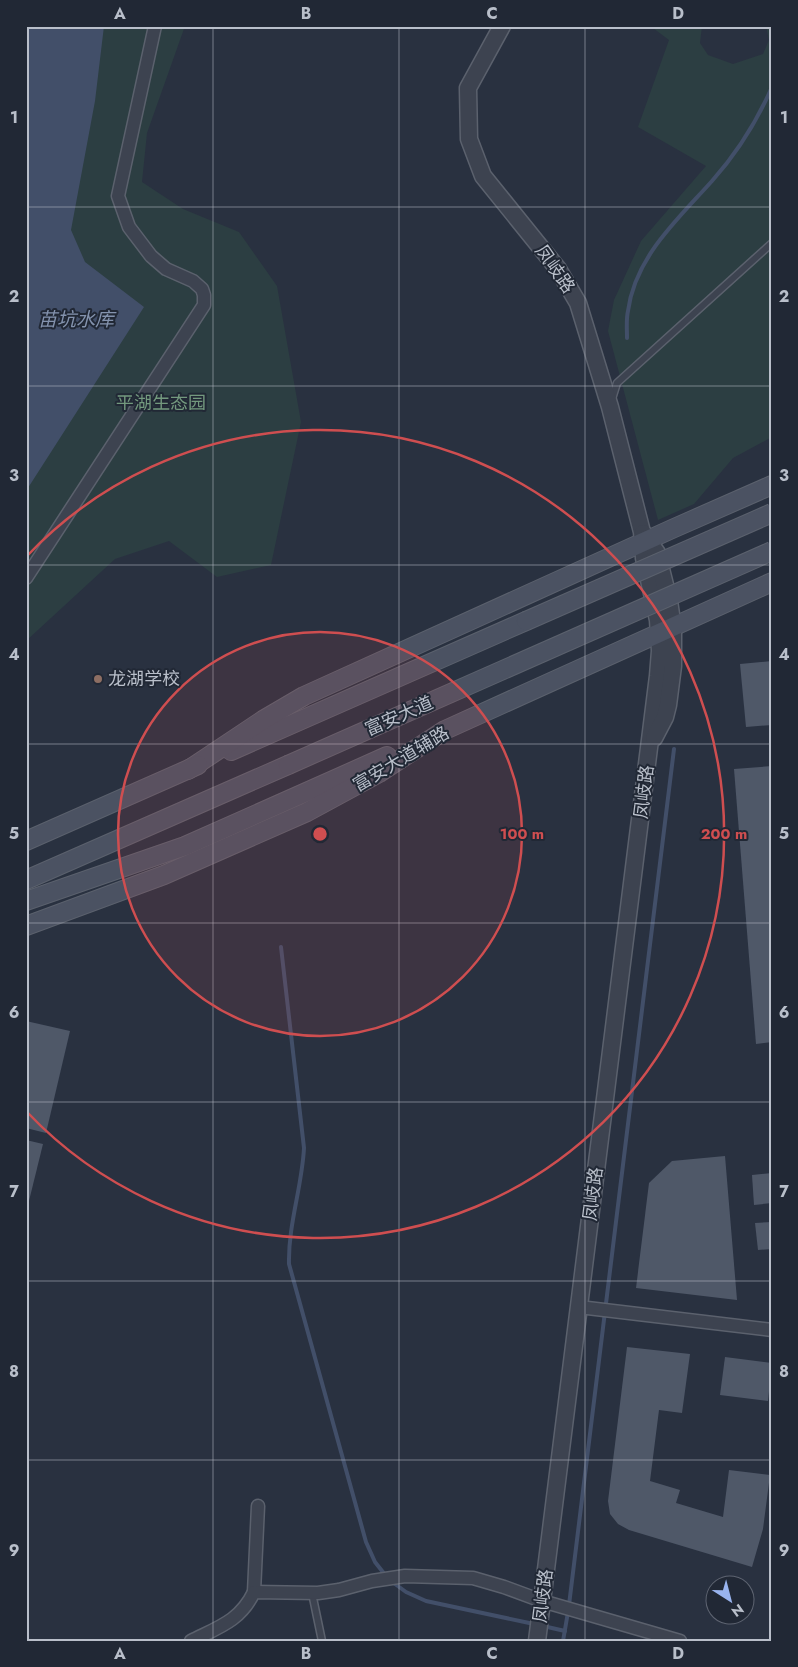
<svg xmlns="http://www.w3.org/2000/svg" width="798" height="1667" viewBox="0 0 798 1667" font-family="Jost,'Noto Sans SC',sans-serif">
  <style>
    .green { fill: #2c3e42 }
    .water { fill: #424f69 }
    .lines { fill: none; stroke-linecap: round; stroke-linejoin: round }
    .stream { stroke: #424f69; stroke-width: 4 }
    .building { fill: #4f5868 }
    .service-casing { stroke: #5b616d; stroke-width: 9 }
    .minor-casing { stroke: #5b616d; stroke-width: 15 }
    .tertiary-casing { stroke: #5b616d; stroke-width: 19 }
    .secondary-casing { stroke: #5b616d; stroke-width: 20 }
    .service { stroke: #3d4350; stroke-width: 6 }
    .minor { stroke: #3d4350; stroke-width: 12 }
    .tertiary { stroke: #3d4350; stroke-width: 16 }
    .secondary { stroke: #4b5262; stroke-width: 18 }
    .secondary-bridge-casing { stroke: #5b616d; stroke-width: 20; stroke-linecap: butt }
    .secondary-bridge { stroke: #4b5262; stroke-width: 18 }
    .grid { fill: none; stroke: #b9bfca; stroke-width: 1; stroke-opacity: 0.55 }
    .ring { fill: none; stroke: #cf4e50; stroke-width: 2.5 }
    .education-dot { fill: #8d6e63; stroke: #212835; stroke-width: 2 }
    .labels { text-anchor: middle; stroke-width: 4; stroke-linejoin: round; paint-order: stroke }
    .street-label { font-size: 18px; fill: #b9bfca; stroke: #212835 }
    .park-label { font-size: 18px; fill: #73997e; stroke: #212835 }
    .poi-label { font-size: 18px; fill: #b9bfca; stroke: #212835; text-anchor: start }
    .water-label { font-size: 19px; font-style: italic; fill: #8493ae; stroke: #212835 }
    .centre { fill: #cf4e50; stroke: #212835; stroke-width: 2.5 }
    .ring-label { font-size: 15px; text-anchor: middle; font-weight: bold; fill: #cf4e50; stroke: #212835; stroke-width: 4; stroke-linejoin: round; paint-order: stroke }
    .neatline { fill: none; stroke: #b9bfca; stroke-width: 2 }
    .grid-label { font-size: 16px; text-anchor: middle; font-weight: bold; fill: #b9bfca }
  </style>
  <rect width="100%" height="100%" fill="#293140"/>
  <g class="green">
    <polygon points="26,26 185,26 147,133 142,182 183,209 239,232 277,286 301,422 271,565 217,577 169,541 115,559 26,641"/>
    <polygon points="660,26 702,26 700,43 708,55 733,64 763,54 769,40 766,26 772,26 772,437 733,458 694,504 658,520 608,331 614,300 641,241 706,166 638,127 669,40 653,28"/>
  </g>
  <polygon class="water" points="26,26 104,26 95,101 71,230 85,262 144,307 26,491"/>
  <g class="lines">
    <g class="stream">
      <path d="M627 338C627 329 626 319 628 311 635 257 678 219 712 181 737 153 757 121 772 87"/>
      <path d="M281 947 304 1148C302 1187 288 1225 289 1264L366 1542 375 1562 386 1576"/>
      <polyline points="391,1581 406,1592 426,1601 534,1624"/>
      <polyline points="569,1605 674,749"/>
      <polyline points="543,1626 565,1631"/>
      <polyline points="563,1641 568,1612"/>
    </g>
  </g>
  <g class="building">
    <polygon points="772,661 772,725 746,727 740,664"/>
    <polygon points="772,766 772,1042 756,1044 734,769"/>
    <polygon points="26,1021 70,1031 46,1133 26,1128"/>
    <polygon points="26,1140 43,1144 27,1209 26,1209"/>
    <polygon points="725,1156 737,1300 636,1288 649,1183 672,1161"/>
    <polygon points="772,1173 772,1203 754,1205 752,1175"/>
    <polygon points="772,1222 772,1249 758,1250 755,1223"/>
    <polygon points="627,1347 690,1354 682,1413 659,1410 650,1481 680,1490 676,1503 723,1517 729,1470 770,1475 763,1529 752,1567 629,1530 618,1524 610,1514 608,1501"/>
    <polygon points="725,1357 772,1363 768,1401 720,1395"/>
  </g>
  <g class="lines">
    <g class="service-casing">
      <g id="service">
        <polyline points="612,399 617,383 772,243"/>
        <polyline points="312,1593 322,1641"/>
      </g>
    </g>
    <g class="minor-casing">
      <g id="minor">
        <polyline points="26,578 204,305 204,295 202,289 193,281 166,269 151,256 129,227 118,196 155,26"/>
        <polyline points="579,1307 772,1330"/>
        <polyline points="254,1592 258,1506"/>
        <path d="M191 1641C219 1627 240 1621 254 1592L318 1593 339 1590 372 1581 405 1576 473 1578 504 1587 542 1601 680 1641"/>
      </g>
    </g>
    <g class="tertiary-casing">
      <g id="tertiary">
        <polyline points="502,26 468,88 469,139 483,176 558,269 578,303 610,407 642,532 644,558 658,620 660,651 658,676 537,1641"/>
        <polyline points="643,533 657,553 669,601 673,628 673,666 668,705 665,717 654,738"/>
      </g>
    </g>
    <g class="secondary-casing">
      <g id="secondary">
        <polyline points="231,751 526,621"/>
        <polyline points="188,770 263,720 304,696 672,529 772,485"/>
        <polyline points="26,841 198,765"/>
        <polyline points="26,880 288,765"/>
        <polyline points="26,901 185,846 387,756"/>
        <polyline points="26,926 164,875 307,812 379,773 445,730 772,582"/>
      </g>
    </g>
    <use href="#service" class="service"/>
    <use href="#minor" class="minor"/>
    <use href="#tertiary" class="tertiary"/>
    <use href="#secondary" class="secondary"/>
    <g class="secondary-bridge-casing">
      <g id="secondary-bridge">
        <polyline points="526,621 772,513"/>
        <polyline points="288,765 772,551"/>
      </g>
    </g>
    <use href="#secondary-bridge" class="secondary-bridge"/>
  </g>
  <path class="grid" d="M213 26V1641M399 26V1641M585 26V1641M26 207H772M26 386H772M26 565H772M26 744H772M26 923H772M26 1102H772M26 1281H772M26 1460H772"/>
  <circle cx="320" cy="834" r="202" fill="#cf4e50" fill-opacity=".12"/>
  <g class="ring">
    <circle cx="320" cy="834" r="202"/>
    <path d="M27 556A404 404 0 1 1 27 1112"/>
  </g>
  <circle class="education-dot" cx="98" cy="679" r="5"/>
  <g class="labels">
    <g class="street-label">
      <text transform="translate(555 269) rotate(55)" y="6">凤岐路</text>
      <text transform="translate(399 716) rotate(-24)" y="6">富安大道</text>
      <text transform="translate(401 759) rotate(-31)" y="6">富安大道辅路</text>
      <text transform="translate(644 792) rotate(-83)" y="6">凤岐路</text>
      <text transform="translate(593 1194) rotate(-83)" y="6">凤岐路</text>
      <text transform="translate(543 1596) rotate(-83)" y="6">凤岐路</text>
    </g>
    <g class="park-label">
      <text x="161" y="409">平湖生态园</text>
    </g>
    <g class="poi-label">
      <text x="108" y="685">龙湖学校</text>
    </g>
    <g class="water-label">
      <text x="76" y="326">苗坑水库</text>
    </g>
  </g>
  <circle cx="320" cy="834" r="8" class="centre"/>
  <g class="ring-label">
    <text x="522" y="839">100 m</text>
    <text x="724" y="839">200 m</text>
  </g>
  <rect width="798" height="1667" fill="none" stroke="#212835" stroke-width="55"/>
  <g transform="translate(730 1600) rotate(144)"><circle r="24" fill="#212835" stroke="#5e6471"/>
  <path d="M0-4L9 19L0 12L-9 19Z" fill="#99b4ef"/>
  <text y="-8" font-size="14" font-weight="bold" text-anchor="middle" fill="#b9bfca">N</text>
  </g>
  <rect x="28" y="28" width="742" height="1612" class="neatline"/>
  <g class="grid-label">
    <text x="120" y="19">A</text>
    <text x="306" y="19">B</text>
    <text x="492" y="19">C</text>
    <text x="678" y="19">D</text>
    <text x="14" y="123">1</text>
    <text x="784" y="123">1</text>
    <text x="14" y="302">2</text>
    <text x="784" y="302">2</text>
    <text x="14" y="481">3</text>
    <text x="784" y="481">3</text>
    <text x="14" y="660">4</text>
    <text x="784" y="660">4</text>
    <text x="14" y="839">5</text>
    <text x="784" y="839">5</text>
    <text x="14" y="1018">6</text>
    <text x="784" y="1018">6</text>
    <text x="14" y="1197">7</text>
    <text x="784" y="1197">7</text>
    <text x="14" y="1377">8</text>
    <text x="784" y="1377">8</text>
    <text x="14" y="1556">9</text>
    <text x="784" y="1556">9</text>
    <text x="120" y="1659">A</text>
    <text x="306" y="1659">B</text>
    <text x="492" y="1659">C</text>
    <text x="678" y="1659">D</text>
  </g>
</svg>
